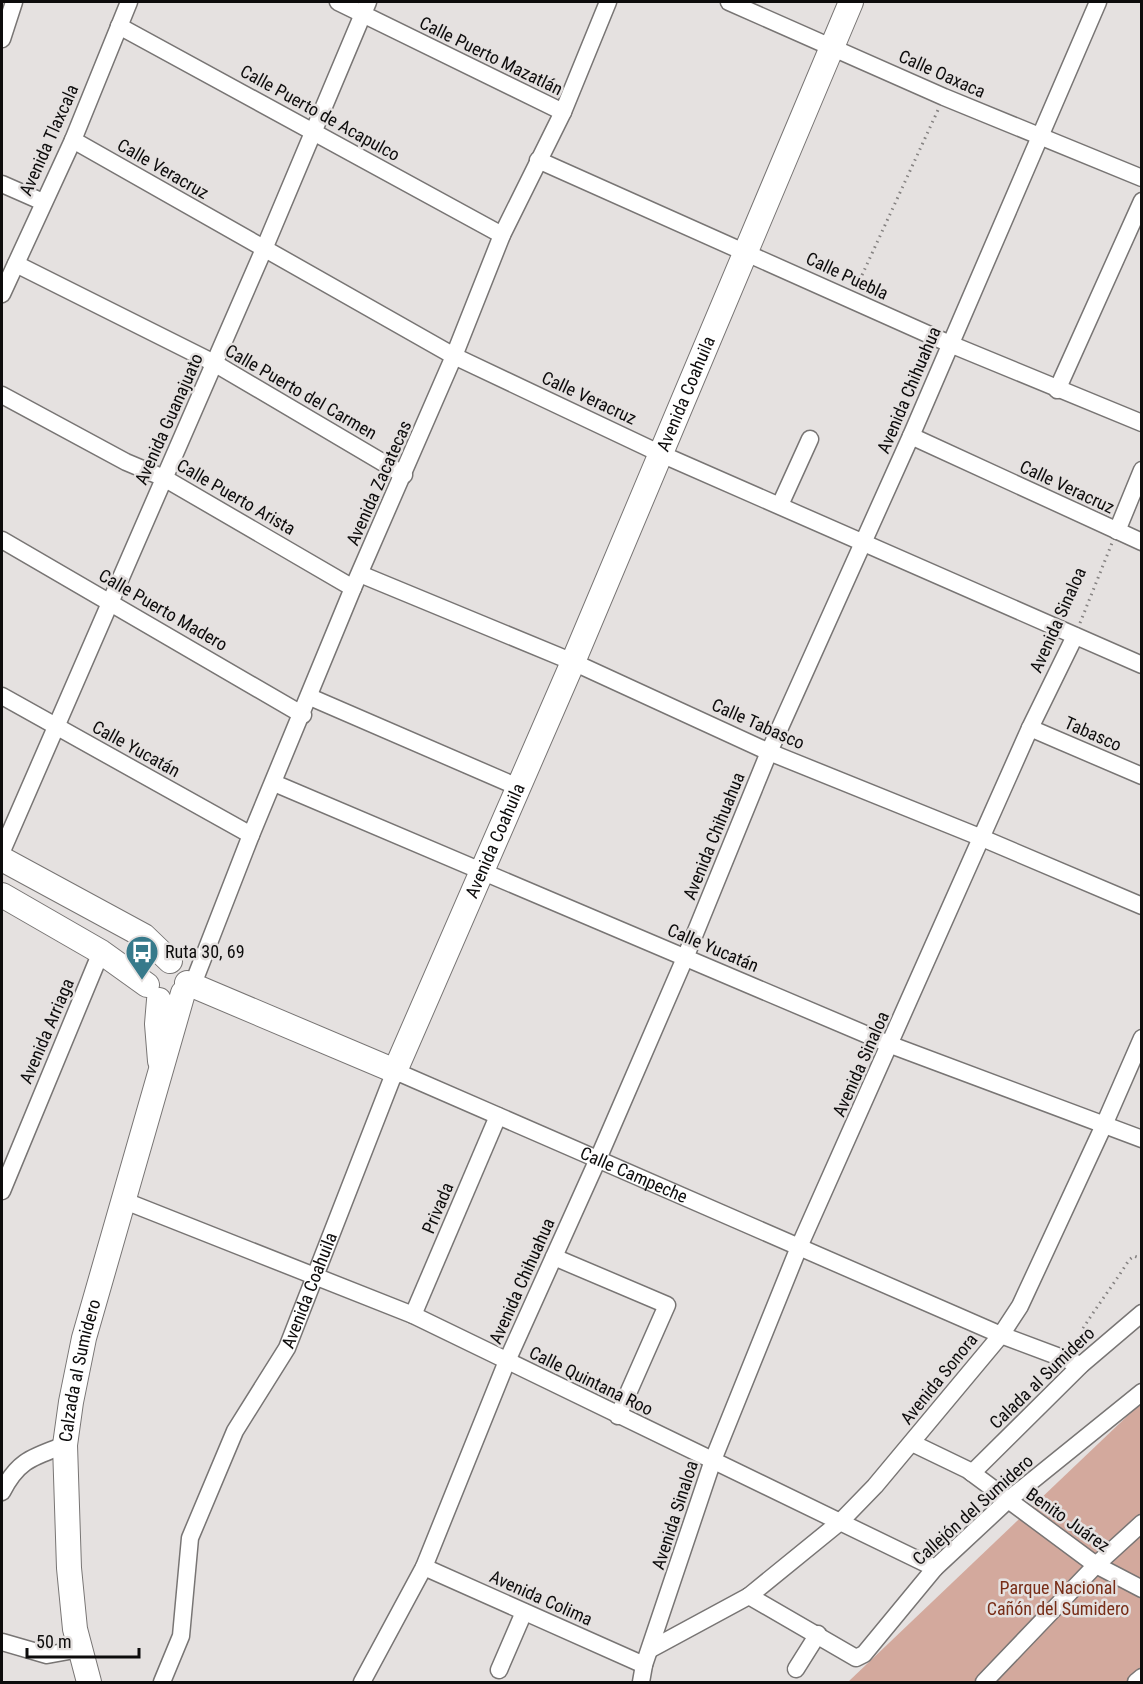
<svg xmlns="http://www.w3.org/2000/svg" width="1143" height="1684" viewBox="0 0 1143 1684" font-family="'Roboto Condensed',sans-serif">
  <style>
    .green { fill: #d3a99d }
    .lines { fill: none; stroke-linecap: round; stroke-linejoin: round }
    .street-casing { stroke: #787574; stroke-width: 19 }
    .secondary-casing { stroke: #787574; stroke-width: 26 }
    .path { stroke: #848180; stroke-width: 3; stroke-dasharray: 1.5 4.5; stroke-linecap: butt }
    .street { stroke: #fff; stroke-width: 16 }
    .secondary { stroke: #fff; stroke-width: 24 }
    .labels { text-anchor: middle; stroke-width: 5; stroke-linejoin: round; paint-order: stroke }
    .street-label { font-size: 18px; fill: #0d0c0c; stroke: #e5e1e0 }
    .poi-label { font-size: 18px; fill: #0d0c0c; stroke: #e5e1e0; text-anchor: start }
    .park-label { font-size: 18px; fill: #772d17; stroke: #e5e1e0 }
  </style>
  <rect width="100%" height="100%" fill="#e5e1e0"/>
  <polygon class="green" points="1141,1403 1141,1682 848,1682"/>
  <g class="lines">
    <g class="street-casing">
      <g id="street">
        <polyline points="338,2 563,112"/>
        <polyline points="729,2 944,97 1142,178"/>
        <polyline points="119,26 502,235"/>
        <polyline points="2,39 14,2"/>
        <polyline points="73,140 454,356 661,454 1142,665"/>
        <polyline points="538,160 950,344 1142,423"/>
        <polyline points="2,184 43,202"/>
        <polyline points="16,264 214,363 404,475"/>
        <polyline points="2,294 73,140 129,2"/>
        <polyline points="1057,390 1142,201"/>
        <polyline points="2,395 126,462 164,478 353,588"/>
        <polyline points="911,436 1142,542"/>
        <polyline points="780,505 810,439"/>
        <polyline points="1117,531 1142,470"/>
        <polyline points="2,540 303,715"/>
        <polyline points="360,574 573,662 769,752 982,838 1142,906"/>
        <polyline points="2,696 251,835"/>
        <polyline points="310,697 518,787"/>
        <polyline points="1030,728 1142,776"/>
        <polyline points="274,783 891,1045 1142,1139"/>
        <polyline points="2,851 264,249 368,2"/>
        <polyline points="193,984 251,835 353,588 454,356 502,235 563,112 608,2"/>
        <polyline points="2,1191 101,952"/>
        <polyline points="125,1201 413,1315 935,1568"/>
        <polyline points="554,1257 667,1305 618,1416"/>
        <polyline points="413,1315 498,1116"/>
        <polyline points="912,1443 968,1470 1096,1565 1142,1589"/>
        <polyline points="972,1473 1081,1365 1142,1313"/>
        <path d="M2 1492C18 1460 33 1457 65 1445"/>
        <polyline points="424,1567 644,1665"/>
        <polyline points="749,1596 856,1658 864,1654 935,1568 1007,1501 1142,1392"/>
        <polyline points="2,1642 47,1655 80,1649"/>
        <polyline points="651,1649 749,1596 840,1522 875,1486 1001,1335 1020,1306 1104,1125 1142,1038"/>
        <polyline points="796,1669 818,1634"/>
        <polyline points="499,1670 524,1612"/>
        <path id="s1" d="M162 1682 181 1636 190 1538 235 1431 287 1348 395 1071 1001 1335 1081 1365"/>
        <polyline points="362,1682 424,1567 507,1361 598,1159 685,958 769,752 911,436 1098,2"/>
        <polyline points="641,1682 644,1665 713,1460 799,1247 1030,728 1075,636"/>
        <polyline points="984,1682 1096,1565 1142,1523"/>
        <polyline points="1136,1682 1142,1677"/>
      </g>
    </g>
    <g class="secondary-casing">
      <g id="secondary">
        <polyline points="2,859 144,936 170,961"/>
        <polyline points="2,895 101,952 147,985"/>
        <path id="s2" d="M187 983 395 1071 573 662 851 2"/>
        <polyline points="159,1000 157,1024 160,1061"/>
        <path id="s3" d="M89 1682 75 1629 69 1568 65 1445 71 1402 84 1338 183 993"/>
      </g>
    </g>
    <g class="path">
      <polyline points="857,286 938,110"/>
      <polyline points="1080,623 1112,543"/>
      <path d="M1090 1336 1082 1330C1097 1306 1114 1284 1129 1260L1134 1256 1142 1259"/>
    </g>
    <use href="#street" class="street"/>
    <use href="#secondary" class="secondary"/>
  </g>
  <defs>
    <g id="bus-pin" transform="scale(1.725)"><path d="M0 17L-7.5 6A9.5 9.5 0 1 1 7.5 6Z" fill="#377a8b" stroke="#e5e1e0"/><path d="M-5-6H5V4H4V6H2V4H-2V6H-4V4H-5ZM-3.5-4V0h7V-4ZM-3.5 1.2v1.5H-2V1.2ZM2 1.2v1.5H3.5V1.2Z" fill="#fff"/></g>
  </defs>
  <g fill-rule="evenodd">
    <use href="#bus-pin" x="142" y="952"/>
  </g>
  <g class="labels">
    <g class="street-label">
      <text transform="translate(491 56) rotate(26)" y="6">Calle Puerto Mazatlán</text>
      <text transform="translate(942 74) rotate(24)" y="6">Calle Oaxaca</text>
      <text transform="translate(320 113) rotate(29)" y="6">Calle Puerto de Acapulco</text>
      <text transform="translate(49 140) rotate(-66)" y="6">Avenida Tlaxcala</text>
      <text transform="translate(163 169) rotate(30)" y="6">Calle Veracruz</text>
      <text transform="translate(847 276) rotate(25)" y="6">Calle Puebla</text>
      <text transform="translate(909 390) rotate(-67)" y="6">Avenida Chihuahua</text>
      <text transform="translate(301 392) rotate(30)" y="6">Calle Puerto del Carmen</text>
      <text dy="6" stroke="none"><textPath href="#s2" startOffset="963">Avenida Coahuila</textPath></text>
      <text transform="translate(589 398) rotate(25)" y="6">Calle Veracruz</text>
      <text transform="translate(169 419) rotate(-66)" y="6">Avenida Guanajuato</text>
      <text transform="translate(379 483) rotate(-66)" y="6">Avenida Zacatecas</text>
      <text transform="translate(1067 487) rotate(25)" y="6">Calle Veracruz</text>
      <text transform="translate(236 497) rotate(30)" y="6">Calle Puerto Arista</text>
      <text transform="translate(163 610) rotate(30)" y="6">Calle Puerto Madero</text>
      <text transform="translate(1058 620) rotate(-66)" y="6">Avenida Sinaloa</text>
      <text transform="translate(758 724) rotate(24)" y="6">Calle Tabasco</text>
      <text transform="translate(1093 734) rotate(24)" y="6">Tabasco</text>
      <text transform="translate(136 749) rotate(29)" y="6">Calle Yucatán</text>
      <text transform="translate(714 836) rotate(-68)" y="6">Avenida Chihuahua</text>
      <text dy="6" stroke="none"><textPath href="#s2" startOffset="477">Avenida Coahuila</textPath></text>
      <text transform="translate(713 948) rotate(23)" y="6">Calle Yucatán</text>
      <text transform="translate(47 1031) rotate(-67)" y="6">Avenida Arriaga</text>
      <text transform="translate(861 1064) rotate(-66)" y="6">Avenida Sinaloa</text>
      <text dy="6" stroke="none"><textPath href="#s1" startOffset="920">Calle Campeche</textPath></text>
      <text transform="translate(438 1208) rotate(-67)" y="6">Privada</text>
      <text transform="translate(522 1281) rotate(-66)" y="6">Avenida Chihuahua</text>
      <text dy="6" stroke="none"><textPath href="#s1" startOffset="424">Avenida Coahuila</textPath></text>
      <text dy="6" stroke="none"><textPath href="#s3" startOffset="315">Calzada al Sumidero</textPath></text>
      <text transform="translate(1042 1378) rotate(-44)" y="6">Calada al Sumidero</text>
      <text transform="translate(939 1379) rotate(-51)" y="6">Avenida Sonora</text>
      <text transform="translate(591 1381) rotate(26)" y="6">Calle Quintana Roo</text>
      <text transform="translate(973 1510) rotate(-42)" y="6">Callejón del Sumidero</text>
      <text transform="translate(675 1515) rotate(-72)" y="6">Avenida Sinaloa</text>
      <text transform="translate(1068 1520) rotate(35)" y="6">Benito Juárez</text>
      <text transform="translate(541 1598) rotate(24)" y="6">Avenida Colima</text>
    </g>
    <g class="poi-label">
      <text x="165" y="958">Ruta 30, 69</text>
    </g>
    <g class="park-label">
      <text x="1058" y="1594">Parque Nacional<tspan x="1058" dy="21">Cañón del Sumidero</tspan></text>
    </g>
  </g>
  <rect width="1143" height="1684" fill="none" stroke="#0d0c0c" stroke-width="6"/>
  <path d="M27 1648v9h112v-9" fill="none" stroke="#0d0c0c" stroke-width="3"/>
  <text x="36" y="1648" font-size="18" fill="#0d0c0c" stroke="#e5e1e0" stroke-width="4.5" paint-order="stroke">50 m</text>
</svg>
